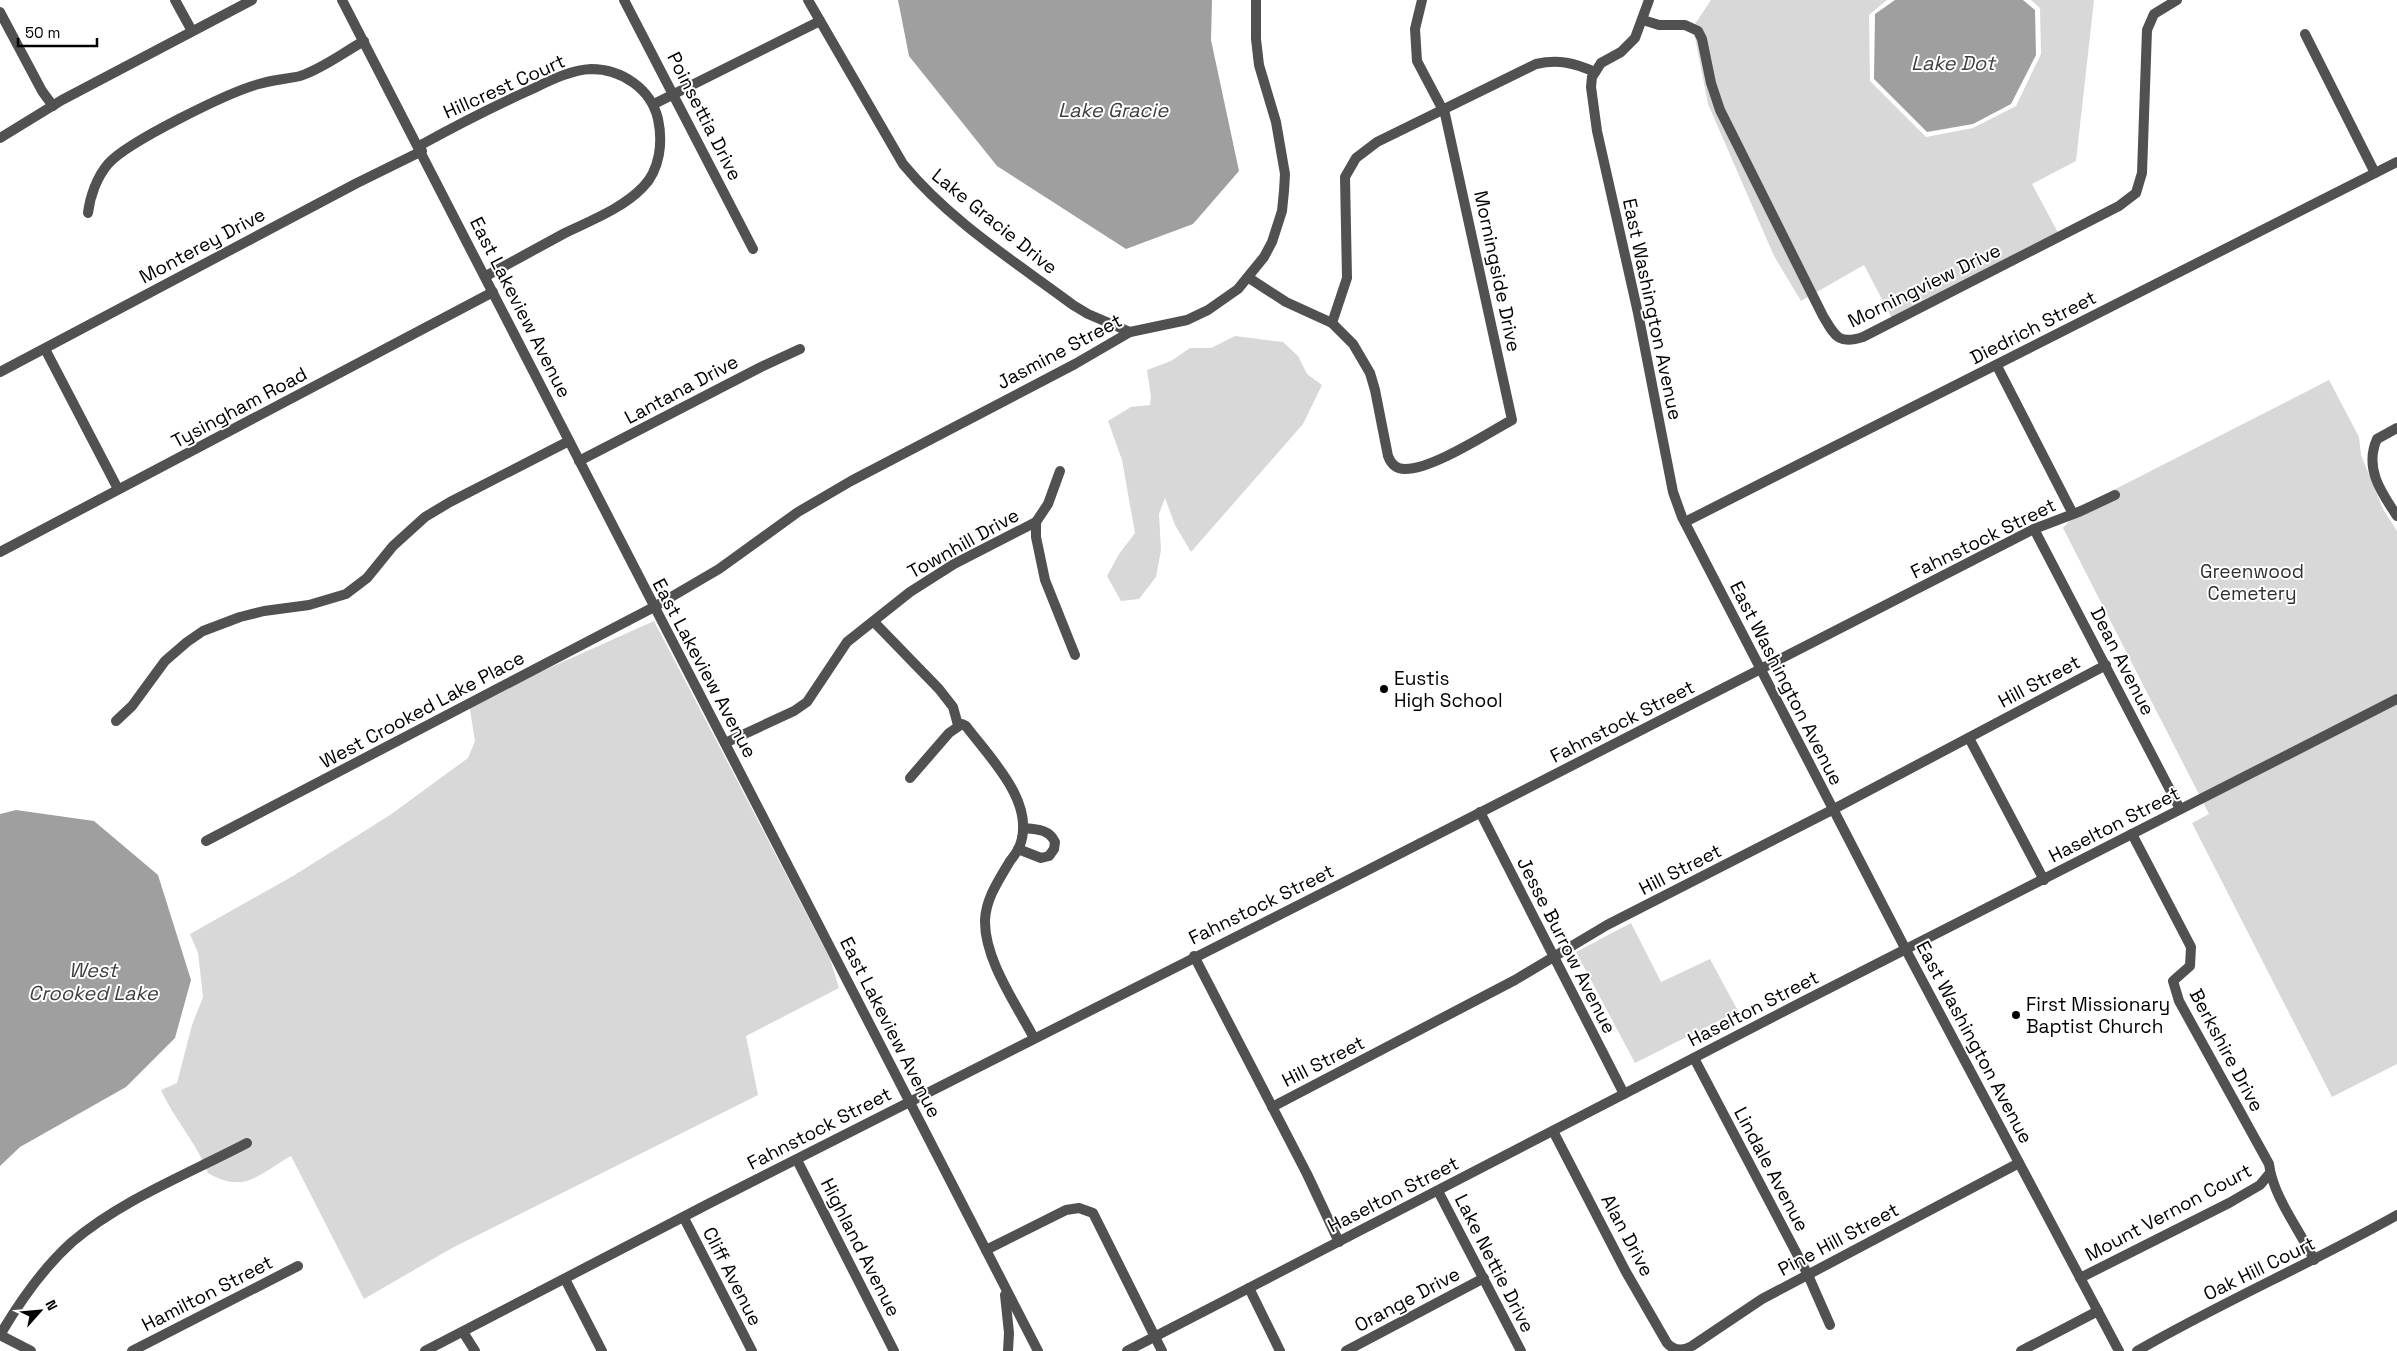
<svg xmlns="http://www.w3.org/2000/svg" width="2397" height="1351" viewBox="0 0 2397 1351" font-family="'Space Grotesk',sans-serif">
  <style>
    .green { fill: #d8d8d8 }
    .water { fill: #9f9f9f }
    .lines { fill: none; stroke-linecap: round; stroke-linejoin: round }
    .minor { stroke: #515151; stroke-width: 10 }
    .tertiary { stroke: #515151; stroke-width: 10 }
    .poi-dot { fill: #000; stroke: #fff; stroke-width: 2 }
    .labels { text-anchor: middle; stroke-width: 4; stroke-linejoin: round; paint-order: stroke }
    .street-label { font-size: 19px; fill: #000; stroke: #fff }
    .park-label { font-size: 19px; fill: #2f2f2f; stroke: #fff }
    .poi-label { font-size: 19px; fill: #000; stroke: #fff; text-anchor: start }
    .water-label { font-size: 20px; font-style: italic; fill: #404040; stroke: #fff }
  </style>
  <rect width="100%" height="100%" fill="#fff"/>
  <g class="green">
    <polygon points="1711,0 1887,0 1869,15 1870,81 1926,137 1973,128 2016,106 2041,54 2040,8 2031,0 2094,0 2076,161 2032,184 2062,240 1895,324 1864,265 1801,301 1774,256 1708,104 1693,27"/>
    <polygon points="1235,336 1283,342 1298,356 1307,374 1322,385 1303,424 1191,552 1175,525 1165,498 1159,514 1161,550 1156,577 1139,599 1121,601 1107,576 1119,554 1135,533 1122,460 1108,421 1131,407 1150,405 1151,397 1147,370 1171,361 1190,348 1211,348"/>
    <polygon points="2329,380 2359,437 2361,455 2383,509 2397,531 2397,1064 2332,1097 2192,823 2209,814 2063,528 2084,505"/>
    <path d="M654 621 830 959 839 988 746 1036 758 1095 452 1248 364 1299 291 1156C260 1173 245 1195 208 1173 197 1143 174 1119 161 1090L177 1083 192 1025 203 997 198 953 190 934 293 876 390 815 468 758 475 741 469 704Z"/>
    <polygon points="1631,923 1661,982 1710,959 1738,1011 1635,1063 1576,952"/>
  </g>
  <g class="water">
    <polygon points="898,0 1212,0 1211,40 1239,171 1193,224 1126,249 997,166 909,56"/>
    <polygon points="1895,0 2023,0 2035,10 2036,55 2011,104 1973,124 1927,132 1874,79 1875,14"/>
    <polygon points="16,810 94,821 158,875 191,980 175,1038 126,1087 20,1147 0,1166 0,814"/>
  </g>
  <g class="lines">
    <g class="minor">
      <polyline points="175,0 192,31"/>
      <polyline points="624,0 753,249"/>
      <path d="M808 0 903 164C950 221 1014 261 1073 305L1088 314 1130 332"/>
      <polyline points="1649,0 1635,38 1621,52 1601,63 1592,77 1591,87 1597,131 1638,313 1673,492 1682,517 1906,950"/>
      <polyline points="0,12 42,91 53,106"/>
      <path d="M1643 20 1659 25H1685L1698 31 1702 39 1711 83 1720 110 1823 316C1835 336 1838 345 1863 337L2119 206 2136 193 2142 173 2147 30 2154 14 2177 0"/>
      <polyline points="2305,34 2375,173"/>
      <polyline points="654,104 820,21"/>
      <polyline points="0,138 62,100 252,0"/>
      <path d="M419 146C455 126 492 107 530 90 549 81 570 70 591 69 622 69 651 89 658 119 663 142 660 170 643 187 623 208 592 220 565 233 539 247 512 262 486 276"/>
      <path d="M88 213C90 196 97 177 108 164 127 142 229 92 259 84 272 80 287 79 300 76 322 69 344 52 364 41"/>
      <path d="M1249 278 1286 302 1332 323 1353 344 1370 373 1375 390 1388 456C1391 464 1396 469 1405 469 1433 469 1486 434 1512 420L1445 114 1417 61 1415 29 1422 0"/>
      <path d="M1332 323 1347 278 1345 177 1356 158 1377 142 1536 64C1559 59 1574 63 1595 72"/>
      <polyline points="45,349 118,489"/>
      <polyline points="1997,366 2073,514"/>
      <polyline points="0,372 357,183 422,151"/>
      <path d="M2397 428 2377 439C2364 468 2381 492 2397 516"/>
      <polyline points="579,461 761,367 800,349"/>
      <polyline points="1060,471 1048,504 1036,522 1036,537 1045,580 1075,655"/>
      <polyline points="1685,522 2397,162"/>
      <polyline points="2034,529 2180,809"/>
      <polyline points="0,552 493,292"/>
      <polyline points="874,622 939,689 953,707 958,725"/>
      <polyline points="116,721 132,706 165,661 187,642 203,631 240,617 264,611 309,605 346,594 367,578 393,546 425,517 450,502 569,441"/>
      <polyline points="1969,738 2044,880"/>
      <polyline points="725,743 794,711 807,702 847,642 910,592 954,564 1036,522"/>
      <path d="M910 778 949 733 962 724 966 726C989 757 1036 802 1020 845 1018 851 1014 856 1010 861 999 880 986 898 985 920 984 959 1016 1004 1034 1038"/>
      <polyline points="1480,812 1624,1094"/>
      <path d="M2132 834 2191 947 2190 966 2173 981 2179 1001 2269 1164C2273 1197 2300 1230 2314 1260"/>
      <polyline points="206,841 654,607 719,569 798,512 851,481 1075,364 1130,332 1187,320 1208,310 1238,289 1264,257 1272,242 1282,211 1284,191 1285,174 1276,122 1259,65 1256,39 1256,0"/>
      <path d="M1018 849 1041 858 1049 856 1054 849 1055 842C1049 829 1036 829 1023 828"/>
      <polyline points="1194,956 1307,1174 1339,1242"/>
      <polyline points="1694,1058 1808,1275 1830,1325"/>
      <polyline points="1272,1107 1515,980 1607,925 1832,810 2106,665"/>
      <path d="M1553 1131 1626 1272 1667 1343C1674 1351 1683 1351 1692 1346L1762 1299 2019 1163"/>
      <polyline points="797,1160 894,1351"/>
      <polyline points="1438,1191 1521,1351"/>
      <polyline points="684,1218 752,1351"/>
      <polyline points="986,1250 1066,1210 1079,1208 1093,1213 1162,1351"/>
      <polyline points="2080,1278 2229,1203 2260,1185 2270,1173"/>
      <polyline points="565,1279 602,1351"/>
      <polyline points="1249,1288 1280,1351"/>
      <polyline points="463,1332 475,1351"/>
      <path d="M0 1335C20 1301 43 1268 72 1242 121 1200 190 1173 247 1143"/>
      <polyline points="0,1335 31,1351"/>
      <polyline points="132,1351 298,1266"/>
      <polyline points="425,1351 710,1203 1364,872 2034,529 2081,511 2115,495"/>
      <polyline points="1346,1351 1484,1278"/>
      <polyline points="2021,1351 2098,1311"/>
      <path d="M2137 1351C2222 1302 2312 1263 2397 1215"/>
    </g>
    <g class="tertiary">
      <polyline points="342,0 1038,1351"/>
      <polyline points="1906,950 2119,1351"/>
      <polyline points="1005,1295 1009,1333 1008,1351"/>
      <polyline points="1127,1351 1802,1002 2397,699"/>
    </g>
  </g>
  <g class="poi-dot">
    <circle cx="1384" cy="689" r="5"/>
    <circle cx="2016" cy="1015" r="5"/>
  </g>
  <g class="labels">
    <g class="street-label">
      <text transform="translate(504 86) rotate(-24)" y="7">Hillcrest Court</text>
      <text transform="translate(705 116) rotate(63)" y="7">Poinsettia Drive</text>
      <text transform="translate(995 221) rotate(39)" y="7">Lake Gracie Drive</text>
      <text transform="translate(202 245) rotate(-28)" y="7">Monterey Drive</text>
      <text transform="translate(1498 271) rotate(78)" y="7">Morningside Drive</text>
      <text transform="translate(1924 285) rotate(-26)" y="7">Morningview Drive</text>
      <text transform="translate(521 307) rotate(63)" y="7">East Lakeview Avenue</text>
      <text transform="translate(1653 309) rotate(78)" y="7">East Washington Avenue</text>
      <text transform="translate(2033 327) rotate(-27)" y="7">Diedrich Street</text>
      <text transform="translate(1059 351) rotate(-28)" y="7">Jasmine Street</text>
      <text transform="translate(681 389) rotate(-28)" y="7">Lantana Drive</text>
      <text transform="translate(239 407) rotate(-28)" y="7">Tysingham Road</text>
      <text transform="translate(1983 538) rotate(-26)" y="7">Fahnstock Street</text>
      <text transform="translate(963 543) rotate(-29)" y="7">Townhill Drive</text>
      <text transform="translate(2123 661) rotate(63)" y="7">Dean Avenue</text>
      <text transform="translate(705 668) rotate(62)" y="7">East Lakeview Avenue</text>
      <text transform="translate(2039 681) rotate(-28)" y="7">Hill Street</text>
      <text transform="translate(1787 683) rotate(63)" y="7">East Washington Avenue</text>
      <text transform="translate(422 709) rotate(-28)" y="7">West Crooked Lake Place</text>
      <text transform="translate(1622 721) rotate(-27)" y="7">Fahnstock Street</text>
      <text transform="translate(2114 824) rotate(-27)" y="7">Haselton Street</text>
      <text transform="translate(1680 869) rotate(-27)" y="7">Hill Street</text>
      <text transform="translate(1261 904) rotate(-26)" y="7">Fahnstock Street</text>
      <text transform="translate(1567 945) rotate(63)" y="7">Jesse Burrow Avenue</text>
      <text transform="translate(1753 1008) rotate(-27)" y="7">Haselton Street</text>
      <text transform="translate(891 1027) rotate(63)" y="7">East Lakeview Avenue</text>
      <text transform="translate(1975 1042) rotate(62)" y="7">East Washington Avenue</text>
      <text transform="translate(2227 1050) rotate(62)" y="7">Berkshire Drive</text>
      <text transform="translate(1323 1061) rotate(-27)" y="7">Hill Street</text>
      <text transform="translate(819 1128) rotate(-27)" y="7">Fahnstock Street</text>
      <text transform="translate(1772 1169) rotate(62)" y="7">Lindale Avenue</text>
      <text transform="translate(1393 1194) rotate(-27)" y="7">Haselton Street</text>
      <text transform="translate(2168 1212) rotate(-28)" y="7">Mount Vernon Court</text>
      <text transform="translate(1628 1235) rotate(62)" y="7">Alan Drive</text>
      <text transform="translate(1838 1239) rotate(-28)" y="7">Pine Hill Street</text>
      <text transform="translate(861 1247) rotate(63)" y="7">Highland Avenue</text>
      <text transform="translate(1495 1263) rotate(63)" y="7">Lake Nettie Drive</text>
      <text transform="translate(2259 1268) rotate(-26)" y="7">Oak Hill Court</text>
      <text transform="translate(733 1276) rotate(63)" y="7">Cliff Avenue</text>
      <text transform="translate(207 1293) rotate(-27)" y="7">Hamilton Street</text>
      <text transform="translate(1407 1299) rotate(-28)" y="7">Orange Drive</text>
    </g>
    <g class="park-label">
      <text x="2252" y="578">Greenwood<tspan x="2252" dy="22">Cemetery</tspan></text>
    </g>
    <g class="poi-label">
      <text x="1394" y="685">Eustis<tspan x="1394" dy="22">High School</tspan></text>
      <text x="2026" y="1011">First Missionary<tspan x="2026" dy="22">Baptist Church</tspan></text>
    </g>
    <g class="water-label">
      <text x="1953" y="70">Lake Dot</text>
      <text x="1113" y="117">Lake Gracie</text>
      <text x="93" y="977">West<tspan x="93" dy="23">Crooked Lake</tspan></text>
    </g>
  </g>
  <g transform="translate(40 1311) rotate(63)" stroke="#ffffff" stroke-width="4" paint-order="stroke">
  <path d="M0-4L9 19L0 12L-9 19Z" fill="#000000"/>
  <text y="-8" font-size="14" font-weight="bold" text-anchor="middle" fill="#000000">N</text>
  </g>
  <path d="M18 38v8h79v-8" fill="none" stroke="#000000" stroke-width="2.5"/>
  <text x="25" y="38" font-size="15" fill="#000000" stroke="#ffffff" stroke-width="4" paint-order="stroke">50 m</text>
</svg>
